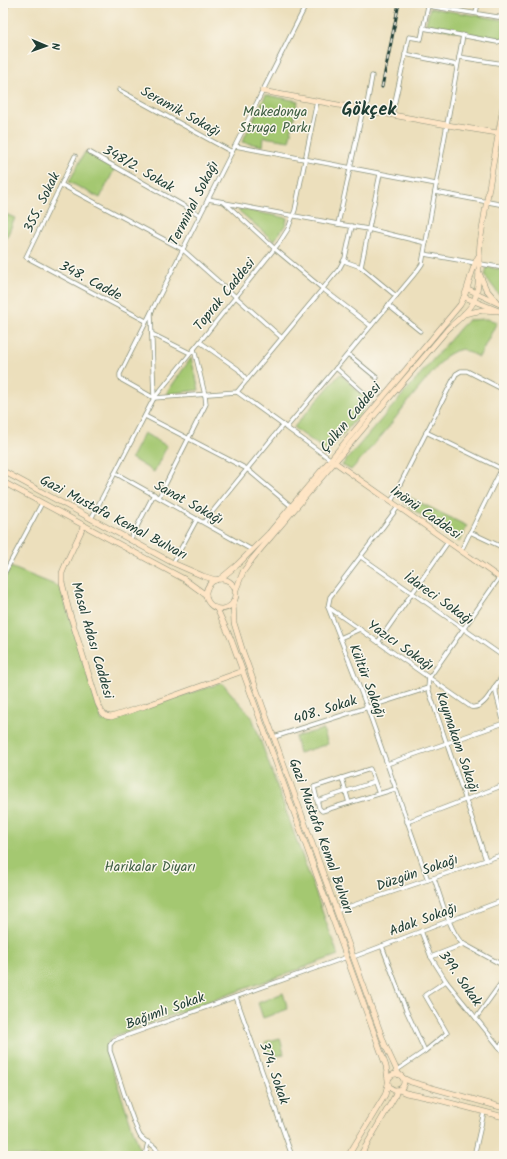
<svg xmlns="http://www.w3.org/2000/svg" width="507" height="1159" viewBox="0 0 507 1159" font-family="Kalam,sans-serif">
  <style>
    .green { fill: #a4c871; stroke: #628252 }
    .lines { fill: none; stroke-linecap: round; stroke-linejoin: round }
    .street-casing { stroke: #868e78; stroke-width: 5 }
    .secondary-casing { stroke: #868e78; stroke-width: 6 }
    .highway-casing { stroke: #868e78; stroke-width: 8 }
    .street { stroke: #fff; stroke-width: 3.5 }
    .secondary { stroke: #fee5c5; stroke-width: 5 }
    .highway { stroke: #fcbd6f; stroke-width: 6 }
    .rail-casing { stroke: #1f3d34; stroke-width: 3 }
    .rail { stroke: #fbf7ec; stroke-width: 1.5; stroke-dasharray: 4.5; stroke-linecap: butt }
    .labels { text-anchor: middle; stroke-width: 3; stroke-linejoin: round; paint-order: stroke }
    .street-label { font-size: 14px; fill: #1f3d34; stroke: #fbf7ec }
    .park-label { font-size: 14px; fill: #406043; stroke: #fbf7ec }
    .district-label { font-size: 18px; font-weight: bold; fill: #1f3d34; stroke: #fbf7ec }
  </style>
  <rect width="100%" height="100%" fill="#fbf7ec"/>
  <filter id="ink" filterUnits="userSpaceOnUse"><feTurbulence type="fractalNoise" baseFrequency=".025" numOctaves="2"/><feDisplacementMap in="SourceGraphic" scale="8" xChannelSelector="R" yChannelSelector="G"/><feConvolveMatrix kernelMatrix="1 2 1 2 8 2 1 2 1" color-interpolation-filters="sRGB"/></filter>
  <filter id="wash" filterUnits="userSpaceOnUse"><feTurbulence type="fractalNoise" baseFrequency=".012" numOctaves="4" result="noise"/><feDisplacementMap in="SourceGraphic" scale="16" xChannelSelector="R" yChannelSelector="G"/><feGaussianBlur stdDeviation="0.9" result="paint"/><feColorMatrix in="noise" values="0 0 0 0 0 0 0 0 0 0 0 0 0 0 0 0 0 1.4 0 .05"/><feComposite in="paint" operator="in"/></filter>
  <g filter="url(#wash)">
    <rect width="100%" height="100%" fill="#ecdfbc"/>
    <g class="green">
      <polygon points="430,8 504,20 504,38 497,39 429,26 426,23"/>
      <polygon points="266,95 298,101 289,141 264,137 263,146 242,142"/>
      <polygon points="85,152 115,168 100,198 69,182"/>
      <polygon points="241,209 287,218 286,224 274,241 238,210"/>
      <polygon points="3,213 15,218 3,246"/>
      <polygon points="487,267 504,270 504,301 485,276"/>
      <polygon points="487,319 497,322 479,357 462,349 455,351 446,356 406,404 384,433 351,470 342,465 462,326 468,320"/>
      <polygon points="191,358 199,390 166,394"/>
      <polygon points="340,374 370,402 328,452 294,428 295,426"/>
      <polygon points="144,433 167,446 154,472 131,458"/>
      <polygon points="407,496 467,526 459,542 404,503"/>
      <path d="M3 564 60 587 102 721 222 683 252 717 338 955 114 1036C108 1041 106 1045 107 1054L142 1156H3Z"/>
      <polygon points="323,729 328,744 299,753 295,737"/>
      <polygon points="283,993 288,1009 263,1018 258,1003"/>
      <polygon points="280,1038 284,1054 270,1058 265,1042"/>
    </g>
  </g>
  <g filter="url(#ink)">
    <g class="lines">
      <g class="street-casing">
        <g id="street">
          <polyline points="428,6 504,18"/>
          <polyline points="476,13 478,3"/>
          <polyline points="423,28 497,42 504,40"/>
          <polyline points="405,54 457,65"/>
          <polyline points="459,57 504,64"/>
          <polyline points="119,90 232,152"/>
          <polyline points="363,109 338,224 368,229 426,243"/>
          <polyline points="366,110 372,76"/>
          <polyline points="392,115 409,37 421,39 428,6 427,3"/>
          <polyline points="235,146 436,184"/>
          <polyline points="89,152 200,215"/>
          <polyline points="75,156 26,257 146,321"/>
          <polyline points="380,174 361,267 396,296"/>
          <polyline points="62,185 182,249 282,338"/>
          <polyline points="435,192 504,205"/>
          <polyline points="208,199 224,202 275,249 323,289 371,326"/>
          <polyline points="225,203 338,224"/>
          <polyline points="424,254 504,268"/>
          <polyline points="344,261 361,267"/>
          <polyline points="388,305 420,331"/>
          <polyline points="151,313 154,398"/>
          <polyline points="152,334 190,353"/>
          <polyline points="200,342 238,369 247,380"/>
          <polyline points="348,354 377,378"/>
          <polyline points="336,368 364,393"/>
          <polyline points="237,392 330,459"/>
          <polyline points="154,398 122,380 120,377 120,374 307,3"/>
          <polyline points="154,398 237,392 339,269 345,258 352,226"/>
          <polyline points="145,416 247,469 291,506"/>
          <polyline points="286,428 417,271 422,264 463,35"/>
          <polyline points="426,432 504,470"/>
          <polyline points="115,473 252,550"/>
          <polyline points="159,497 206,404 205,395 194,349 279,243 288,229 295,210 317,101"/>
          <polyline points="391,502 456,374 461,371 467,371 504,390"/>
          <polyline points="398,507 330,597 328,607 367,707 428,880"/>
          <polyline points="91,519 154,398 194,349"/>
          <polyline points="204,522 283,425"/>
          <polyline points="470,532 504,548"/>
          <polyline points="130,540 154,494"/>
          <polyline points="461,551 504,464"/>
          <polyline points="361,557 504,657"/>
          <polyline points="173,563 197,519"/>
          <polyline points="3,576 42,503"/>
          <path d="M328 607 471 707C483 709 490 694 496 685"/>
          <polyline points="340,638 360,629"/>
          <polyline points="378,642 448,542"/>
          <polyline points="504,674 496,685 496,693 504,724"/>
          <polyline points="274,737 428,688"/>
          <polyline points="387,764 504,723"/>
          <polyline points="342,778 349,803"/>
          <polyline points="379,794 370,769 314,787 319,808 322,811 395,789"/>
          <polyline points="317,801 374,782"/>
          <polyline points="407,822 504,785"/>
          <polyline points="486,860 428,688 429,678 499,578"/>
          <path d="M434 878C440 895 450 932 462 943L504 966"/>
          <polyline points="336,911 504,854"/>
          <polyline points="421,931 431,957 446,981 504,1053"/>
          <polyline points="382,946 406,1010 425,1051 397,1070"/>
          <polyline points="353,957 504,900"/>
          <polyline points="431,957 464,944"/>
          <polyline points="236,997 292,1156"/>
          <polyline points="476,1018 504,979"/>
          <polyline points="499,1047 504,1042"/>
          <polyline points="425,1051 447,1033 425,995 446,981"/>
          <polyline points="145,1156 148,1142"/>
          <path d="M159 1156C157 1142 143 1144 139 1134 127 1107 120 1078 110 1051V1045L114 1040 347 957"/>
          <polyline points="474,1156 484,1112"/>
        </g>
      </g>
      <g class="secondary-casing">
        <g id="secondary">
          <polyline points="262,91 447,125 504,134"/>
          <polyline points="479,273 486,289 496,301"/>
          <polyline points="468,289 504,306"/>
          <polyline points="464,297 504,313"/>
          <polyline points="464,314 483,310 497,311"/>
          <polyline points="333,461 504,581"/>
          <polyline points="3,471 173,563 203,576 216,580"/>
          <polyline points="3,482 184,579 206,595"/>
          <polyline points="84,525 67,561 62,573 62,582 69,611 98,704 102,712 106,716 111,717 145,706 243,671"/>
          <path d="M220 579 237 565 269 533 460 305C469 290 470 272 478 257"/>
          <circle cx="221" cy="594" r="15"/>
          <path d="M235 592 243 572 253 558 447 330C455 322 470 311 474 301 481 283 478 262 480 243 487 196 496 149 504 101"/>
          <polyline points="233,601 234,623 243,652 385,1045 399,1075"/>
          <polyline points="217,609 231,639 386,1066 388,1080"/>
          <circle cx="396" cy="1082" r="8"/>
          <polyline points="403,1078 411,1082 504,1108"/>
          <polyline points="399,1090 406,1093 435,1099 504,1117"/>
          <polyline points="348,1156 385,1095 388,1084"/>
          <polyline points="360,1156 395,1096 397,1090"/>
        </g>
      </g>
      <g class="highway-casing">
        <polyline id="highway" points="3,10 6,3"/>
      </g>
      <use href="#street" class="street"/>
      <use href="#secondary" class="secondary"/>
      <use href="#highway" class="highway"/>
      <g class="rail-casing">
        <polyline id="rail" points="382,87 399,3"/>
      </g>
      <use href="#rail" class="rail"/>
    </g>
  </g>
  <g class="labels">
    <g class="street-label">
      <text transform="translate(181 111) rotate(29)" y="5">Seramik Sokağı</text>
      <text transform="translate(139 168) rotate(30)" y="5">348/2. Sokak</text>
      <text transform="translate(41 202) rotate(-64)" y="5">355. Sokak</text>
      <text transform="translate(193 203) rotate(-63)" y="5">Terminal Sokağı</text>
      <text transform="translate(91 280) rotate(28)" y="5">348. Cadde</text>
      <text transform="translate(224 294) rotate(-51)" y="5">Toprak Caddesi</text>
      <text transform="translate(350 417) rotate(-50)" y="5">Çalkın Caddesi</text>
      <text transform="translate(189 502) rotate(29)" y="5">Sanat Sokağı</text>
      <text transform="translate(426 512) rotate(35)" y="5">İnönü Caddesi</text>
      <text transform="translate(114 517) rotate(28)" y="5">Gazi Mustafa Kemal Bulvarı</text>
      <text transform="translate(439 598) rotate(35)" y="5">İdareci Sokağı</text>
      <text transform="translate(93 640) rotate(74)" y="5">Masal Adası Caddesi</text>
      <text transform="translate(401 645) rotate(35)" y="5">Yazıcı Sokağı</text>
      <text transform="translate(368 681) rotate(69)" y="5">Kültür Sokağı</text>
      <text transform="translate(325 709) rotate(-18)" y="5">408. Sokak</text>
      <text transform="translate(458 742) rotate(71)" y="5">Kaymakam Sokağı</text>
      <text transform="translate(322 836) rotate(70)" y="5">Gazi Mustafa Kemal Bulvarı</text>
      <text transform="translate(417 872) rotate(-19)" y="5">Düzgün Sokağı</text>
      <text transform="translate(423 919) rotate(-20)" y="5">Adak Sokağı</text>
      <text transform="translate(461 978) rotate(55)" y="5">399. Sokak</text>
      <text transform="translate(165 1010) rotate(-20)" y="5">Bağımlı Sokak</text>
      <text transform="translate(275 1073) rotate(71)" y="5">374. Sokak</text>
    </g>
    <g class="park-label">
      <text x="275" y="116">Makedonya<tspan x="275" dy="16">Struga Parkı</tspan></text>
      <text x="150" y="871">Harikalar Diyarı</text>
    </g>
    <g class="district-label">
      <text x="369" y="115">Gökçek</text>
    </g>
  </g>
  <rect width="507" height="1159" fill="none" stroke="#fbf7ec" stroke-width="16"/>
  <g transform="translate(46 46) rotate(92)" stroke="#fbf7ec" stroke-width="3" paint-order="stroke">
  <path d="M0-3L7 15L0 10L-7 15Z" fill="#1f3d34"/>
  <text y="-6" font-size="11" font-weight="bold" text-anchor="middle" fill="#1f3d34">N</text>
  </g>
</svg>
